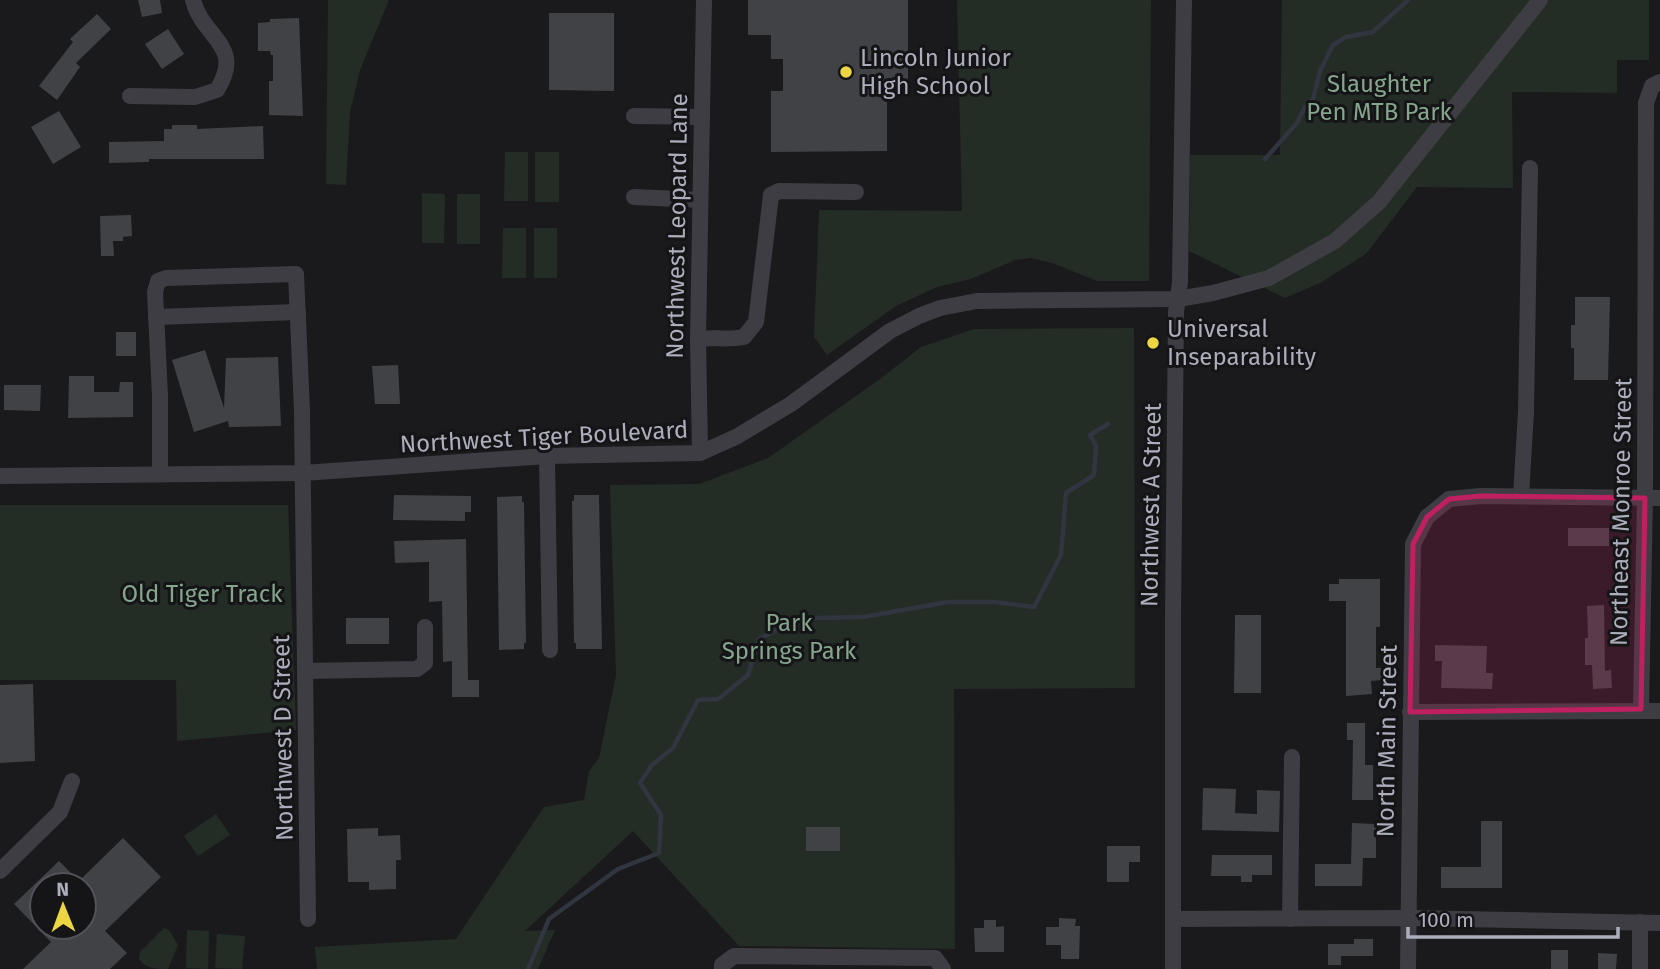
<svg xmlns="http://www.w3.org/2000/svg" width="1660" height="969" viewBox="0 0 1660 969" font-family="'Fira Sans',sans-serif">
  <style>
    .green { fill: #242c26 }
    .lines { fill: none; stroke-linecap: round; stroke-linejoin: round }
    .stream { stroke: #303540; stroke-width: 4.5 }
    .building { fill: #414246; fill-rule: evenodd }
    .minor { stroke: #3d3d43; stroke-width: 16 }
    .marked { fill: #c12060; fill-opacity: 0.2; stroke: #c12060; stroke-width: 5; stroke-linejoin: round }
    .poi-dot { fill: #ecd742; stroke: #151517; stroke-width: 2.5 }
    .labels { text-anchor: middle; stroke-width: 6; stroke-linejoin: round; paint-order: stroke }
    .poi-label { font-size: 24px; fill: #adaebb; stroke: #151517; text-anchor: start }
    .park-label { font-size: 24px; fill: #85a58d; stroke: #151517 }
    .street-label { font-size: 24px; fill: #adaebb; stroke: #151517 }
  </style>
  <rect width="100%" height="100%" fill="#1a1a1c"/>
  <g class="green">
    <polygon points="328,0 389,0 360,70 350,112 346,185 326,184"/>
    <polygon points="957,0 1151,0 1149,281 1097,281 1052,263 1031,258 1015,260 971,279 937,287 896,306 827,355 814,337 819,210 962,211"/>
    <polygon points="1282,0 1649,0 1649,60 1617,60 1617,93 1512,92 1513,188 1417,187 1366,254 1320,283 1285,298 1189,251 1190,155 1280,155"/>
    <polygon points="505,152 528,152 528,201 504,201"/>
    <rect x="535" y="152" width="24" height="50"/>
    <polygon points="422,193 445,194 444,243 422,243"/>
    <rect x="457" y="194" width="23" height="50"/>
    <polygon points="503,228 526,228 526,278 502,278"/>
    <rect x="534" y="228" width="23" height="50"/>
    <polygon points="1134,328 1135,688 954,689 955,949 739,946 633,831 525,931 555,930 538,969 317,969 315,947 456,939 544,807 584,800 589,771 599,758 616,675 610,485 699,484 768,458 880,379 921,347 974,329"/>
    <polygon points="0,505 288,505 296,730 177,741 176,680 0,680"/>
    <polygon points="216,814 230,835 198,856 184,836"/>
    <path d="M164 928 169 930 178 945 168 969C157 969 145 969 139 959L140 952Z"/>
    <polygon points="187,930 209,931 208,969 186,968"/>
    <polygon points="217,934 245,936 242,969 215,968"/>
  </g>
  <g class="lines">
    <g class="stream">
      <polyline points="1265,159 1297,123 1305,107 1313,99 1320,71 1333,45 1346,37 1373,32 1408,0"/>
      <polyline points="528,969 549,919 618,869 659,853 661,815 640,783 652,765 673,748 698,700 718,699 748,675 759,639 778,629 816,618 863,617 948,602 994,602 1034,607 1061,555 1066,493 1094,475 1096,446 1090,435 1108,424"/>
    </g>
  </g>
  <g class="building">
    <polygon points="138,0 160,0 162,13 142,17"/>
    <polygon points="748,0 908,0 908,86 887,86 887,151 771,152 771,91 783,91 783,59 771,59 771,35 748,35"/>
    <polygon points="549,13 614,13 614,91 549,90"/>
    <polygon points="97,14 111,29 76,63 80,67 57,100 39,86 73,42 70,39"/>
    <polygon points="299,18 303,116 269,115 269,81 273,81 273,55 271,55 270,51 258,51 258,23 270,22 270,19"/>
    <polygon points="168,29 184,54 162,69 145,44"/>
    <polygon points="59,111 81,147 53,164 31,127"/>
    <polygon points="172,125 197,125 197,129 263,126 264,159 149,159 149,162 109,163 109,142 164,141 164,129 172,129"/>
    <polygon points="131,215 132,236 123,237 123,241 113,241 114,256 101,256 100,216"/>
    <polygon points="1575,297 1610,297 1608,380 1574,380 1574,348 1571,348 1571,325 1575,325"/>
    <rect x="116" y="332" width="20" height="24"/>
    <polygon points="205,350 224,408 226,358 278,357 281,426 229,427 228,421 194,432 172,360"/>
    <polygon points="398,365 400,404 375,404 372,366"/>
    <polygon points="69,376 94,376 94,392 119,392 120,382 133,382 133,417 68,418"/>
    <polygon points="4,385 41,385 40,411 4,410"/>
    <polygon points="394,495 471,496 471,512 465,512 465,521 393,520"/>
    <polygon points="574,495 599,495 602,649 576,649 576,643 574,643 572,501 574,501"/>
    <polygon points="522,496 522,502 524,502 526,643 524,643 524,649 499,650 497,497"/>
    <rect x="1568" y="528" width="41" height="18"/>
    <polygon points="466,539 468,680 479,680 479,697 452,697 452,661 443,662 442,601 429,602 429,562 395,563 394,541"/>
    <polygon points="1339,579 1380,579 1380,627 1376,627 1376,668 1381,668 1382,680 1371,681 1372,694 1346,696 1346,601 1329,601 1329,584 1339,584"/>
    <polygon points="1604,605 1605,671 1611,670 1612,688 1593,689 1592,665 1585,665 1585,638 1588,638 1587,606"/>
    <polygon points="1235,615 1261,615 1261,693 1234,693"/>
    <rect x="346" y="618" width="43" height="26"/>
    <polygon points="1435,645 1487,646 1486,673 1493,673 1492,689 1441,688 1442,661 1435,661"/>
    <polygon points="33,684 35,761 0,763 0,685"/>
    <polygon points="1347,723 1365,723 1365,765 1373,765 1373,800 1352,800 1353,740 1347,740"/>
    <polygon points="1203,788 1236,789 1235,813 1257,814 1257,790 1280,791 1279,832 1202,830"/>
    <polygon points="1481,821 1502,821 1502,888 1441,888 1441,867 1481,867"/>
    <polygon points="1352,823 1376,824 1376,858 1363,858 1362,886 1315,886 1315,864 1351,864"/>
    <rect x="806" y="827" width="34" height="24"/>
    <polygon points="378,828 378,836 400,835 401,860 396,860 396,889 369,890 369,882 348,882 347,829"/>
    <path d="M123 838 161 877 105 931 127 953 110 969H23L51 942 14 904 59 861 79 881ZM42 885H84V927H42Z"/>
    <polygon points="1107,846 1140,846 1140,862 1129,862 1129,882 1107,882"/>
    <polygon points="1212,855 1272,855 1272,875 1252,875 1252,882 1241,882 1241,876 1211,876"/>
    <polygon points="1059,918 1076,919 1075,926 1080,926 1079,959 1061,959 1061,945 1046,945 1046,927 1059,927"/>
    <polygon points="984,920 996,920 996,927 1004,926 1004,952 975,952 974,928 984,928"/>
    <polygon points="1354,939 1373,939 1373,956 1341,956 1341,965 1328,965 1328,944 1354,944"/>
    <rect x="1551" y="950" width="17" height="19"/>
    <polygon points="1598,953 1617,954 1616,969 1598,969"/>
  </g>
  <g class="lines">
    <g class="minor">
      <path d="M130 96 195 97 217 90C245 45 203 39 193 0"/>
      <polyline points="634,116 701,117"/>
      <polyline points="634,197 700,200"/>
      <polyline points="156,317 298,312"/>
      <path d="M698 339C714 337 728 340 744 337L756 322 771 195 779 191 856 192"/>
      <polyline points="700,453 698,339 704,0"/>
      <polyline points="547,456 550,650"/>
      <polyline points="160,474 160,396 155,292 158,281 166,278 296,274 302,411 308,919"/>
      <polyline points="0,476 303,473 547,456 700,453 736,437 791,404 890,331 919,316 940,308 977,301 1178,299 1213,293 1269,278 1335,241 1379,202 1540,0"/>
      <polyline points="1521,496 1526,412 1530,168"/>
      <polyline points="305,671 417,669 425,663 425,627"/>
      <polyline points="1641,709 1645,498 1646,103 1652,86 1660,82"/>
      <polyline points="1410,712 1660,711"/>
      <polyline points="0,871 60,812 72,781"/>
      <polyline points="1173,919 1408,918 1660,923"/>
      <polyline points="1290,919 1292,757"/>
      <polyline points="722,969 722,965 734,956 935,958 943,969"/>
      <polyline points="1173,969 1173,617 1176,312 1180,282 1184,0"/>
      <polyline points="1408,969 1413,544 1427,517 1449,499 1480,496 1660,498"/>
      <polyline points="1640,969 1640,922"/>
    </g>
  </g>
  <path class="marked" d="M1480 496 1645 498 1641 709 1410 712 1413 544 1427 517 1449 499Z"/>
  <g class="poi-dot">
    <circle cx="846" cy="72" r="7"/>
    <circle cx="1153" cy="343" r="7"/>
  </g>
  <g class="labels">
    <g class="poi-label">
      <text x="860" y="66">Lincoln Junior<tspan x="860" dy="28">High School</tspan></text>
      <text x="1167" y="337">Universal<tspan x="1167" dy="28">Inseparability</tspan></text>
    </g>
    <g class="park-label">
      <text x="1379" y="92">Slaughter<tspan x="1379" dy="28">Pen MTB Park</tspan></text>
      <text x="202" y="602">Old Tiger Track</text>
      <text x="789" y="631">Park<tspan x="789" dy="28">Springs Park</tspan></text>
    </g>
    <g class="street-label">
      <text transform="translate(677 226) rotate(-89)" y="8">Northwest Leopard Lane</text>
      <text transform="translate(544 437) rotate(-3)" y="8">Northwest Tiger Boulevard</text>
      <text transform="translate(1151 505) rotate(-89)" y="8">Northwest A Street</text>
      <text transform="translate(1621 512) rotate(-89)" y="8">Northeast Monroe Street</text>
      <text transform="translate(283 738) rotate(-91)" y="8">Northwest D Street</text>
      <text transform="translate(1387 741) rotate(-89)" y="8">North Main Street</text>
    </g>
  </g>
  <g transform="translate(63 906) rotate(359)"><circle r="33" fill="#151517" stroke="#525259" stroke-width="2"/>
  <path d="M0-5L12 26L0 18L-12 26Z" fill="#ecd742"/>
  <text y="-10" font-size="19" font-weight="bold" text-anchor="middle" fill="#adaebb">N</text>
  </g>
  <path d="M1408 927v10h210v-10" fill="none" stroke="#adaebb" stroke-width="3.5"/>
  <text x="1418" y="927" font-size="21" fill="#adaebb" stroke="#151517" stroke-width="5" paint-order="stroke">100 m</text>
</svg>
